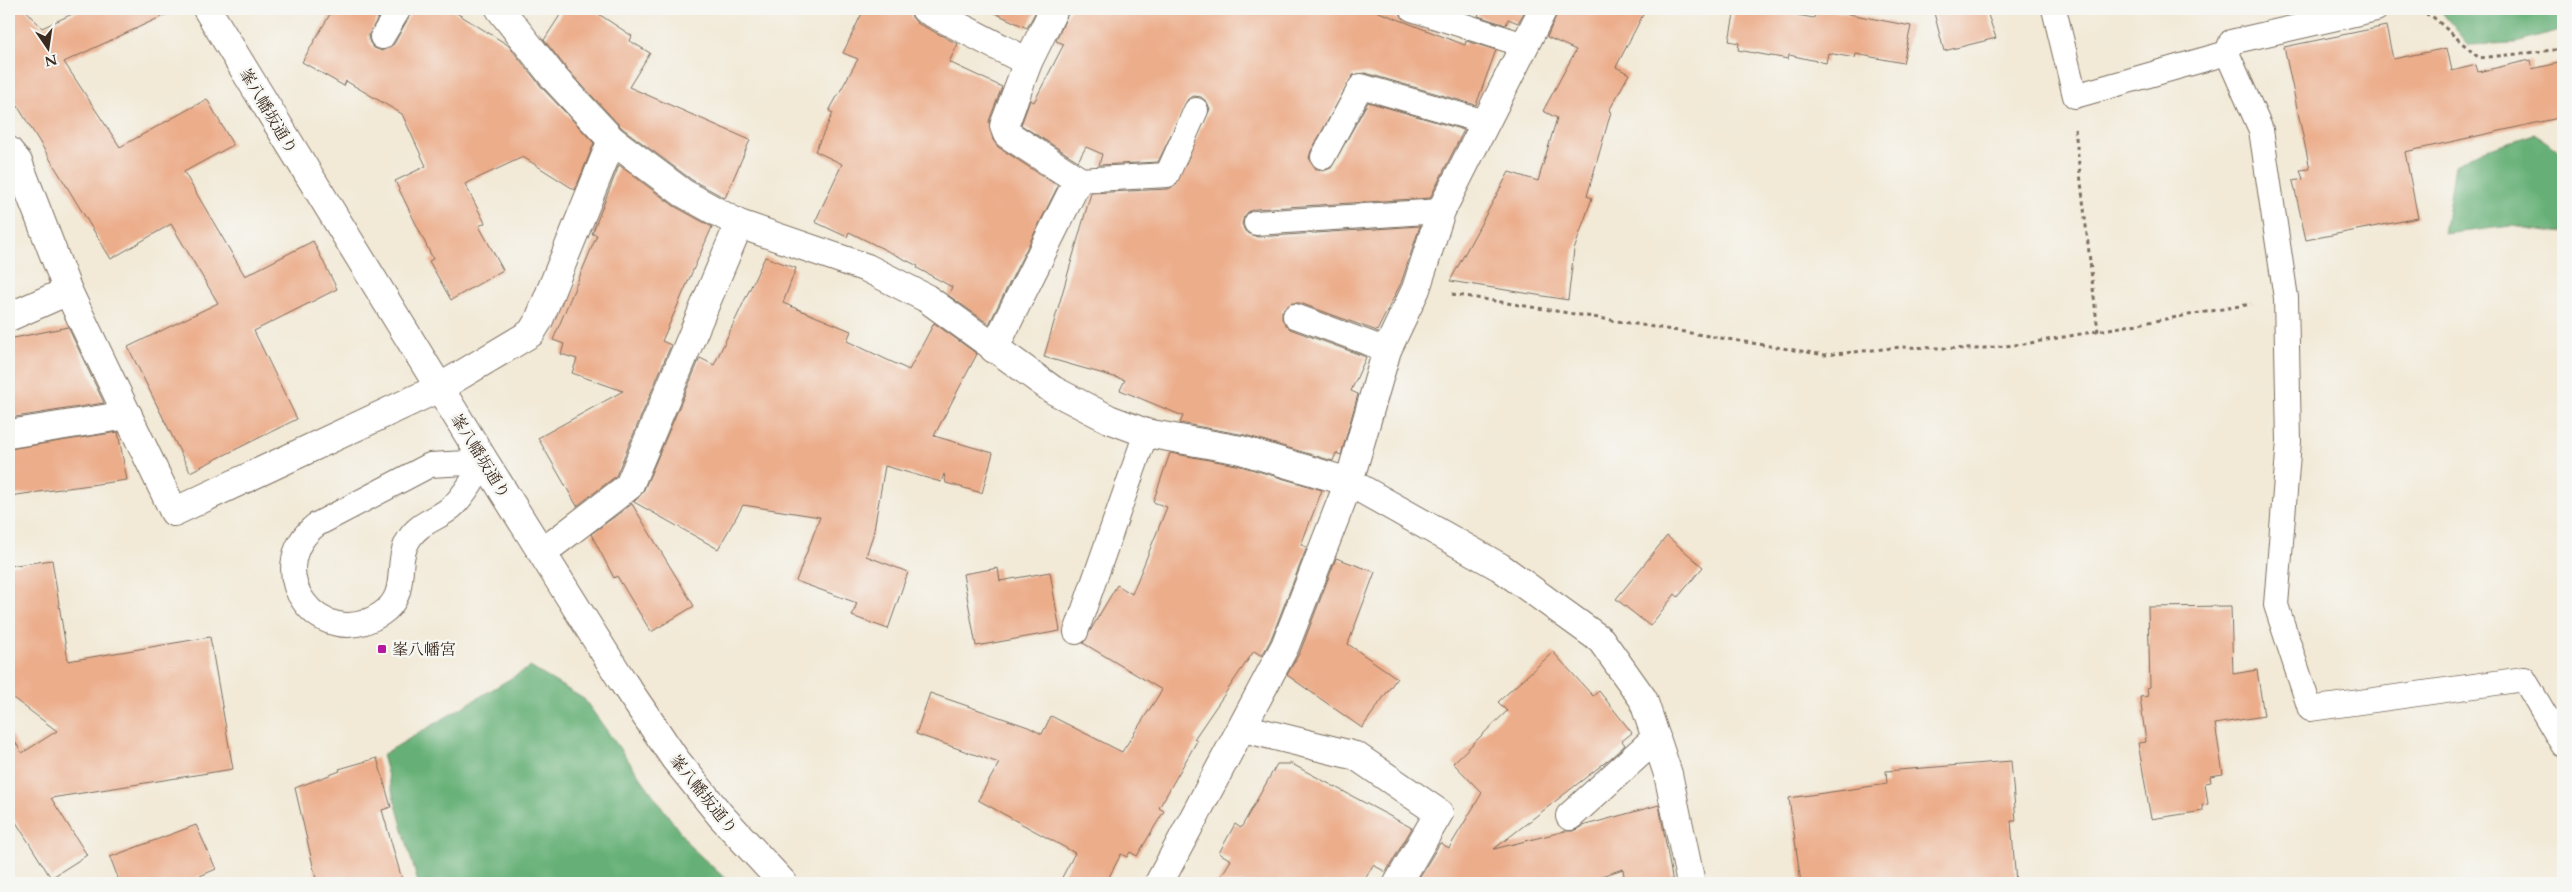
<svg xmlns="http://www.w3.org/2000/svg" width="2572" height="892" viewBox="0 0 2572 892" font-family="Cardo,'Noto Serif JP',serif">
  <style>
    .forest { fill: #66b077; stroke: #506d4a }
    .building { fill: #ecad8b }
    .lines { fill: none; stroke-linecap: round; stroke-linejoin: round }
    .service-casing { stroke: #7b6d5e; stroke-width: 26 }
    .minor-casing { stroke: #7b6d5e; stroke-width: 30 }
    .tertiary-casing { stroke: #7b6d5e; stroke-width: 30 }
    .path { stroke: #7b6d5e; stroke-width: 3; stroke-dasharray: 4 4; stroke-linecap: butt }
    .service { stroke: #fff; stroke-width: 24 }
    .minor { stroke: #fff; stroke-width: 28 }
    .tertiary { stroke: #fff; stroke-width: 28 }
    .poi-dot { fill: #b5179e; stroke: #f6f6f2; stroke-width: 2 }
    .labels { text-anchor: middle; stroke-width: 5; stroke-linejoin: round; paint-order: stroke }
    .street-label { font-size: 16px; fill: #3b2a1e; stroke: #f6f6f2 }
    .poi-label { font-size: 16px; fill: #3b2a1e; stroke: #f6f6f2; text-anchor: start }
  </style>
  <rect width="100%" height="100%" fill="#f6f6f2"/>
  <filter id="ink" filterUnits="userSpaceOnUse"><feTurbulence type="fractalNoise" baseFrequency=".02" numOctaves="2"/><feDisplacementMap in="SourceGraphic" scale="10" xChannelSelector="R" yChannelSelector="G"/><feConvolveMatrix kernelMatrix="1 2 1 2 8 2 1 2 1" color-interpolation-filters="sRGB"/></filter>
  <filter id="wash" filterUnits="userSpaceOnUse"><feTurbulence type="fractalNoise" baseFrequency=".0096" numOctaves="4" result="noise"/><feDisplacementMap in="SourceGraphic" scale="20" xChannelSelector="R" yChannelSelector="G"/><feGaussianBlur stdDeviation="1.12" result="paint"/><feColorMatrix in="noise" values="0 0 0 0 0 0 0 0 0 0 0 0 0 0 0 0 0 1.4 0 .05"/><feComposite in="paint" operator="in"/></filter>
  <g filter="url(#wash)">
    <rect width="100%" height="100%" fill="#f2e9d6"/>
    <g class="forest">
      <polygon points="2439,9 2563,9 2563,30 2516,43 2469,45"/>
      <polygon points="2534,134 2563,154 2563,233 2511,226 2444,234 2455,165 2484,150"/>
      <polygon points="530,667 584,699 690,846 730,883 418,883 382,755"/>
    </g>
    <g id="blocks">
      <g class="building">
        <polygon points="9,9 25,9 42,28 83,9 178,9 64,62 120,147 207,99 233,145 184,172 245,276 313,241 337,289 254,331 297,419 190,472 128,347 218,303 171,224 111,259 9,92"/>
        <polygon points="333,9 383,9 368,36 370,43 374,48 382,51 394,44 413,9 450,9 508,45 544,90 594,143 575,190 523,157 465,184 485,223 479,226 503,270 451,300 429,261 433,259 395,181 426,166 402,114 346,81 344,86 302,62"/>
        <polygon points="564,9 591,9 632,36 630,41 650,53 629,87 750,140 725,198 692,180 622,128 567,69 544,40"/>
        <polygon points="864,9 910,9 912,17 917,23 958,44 949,62 1002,87 989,121 993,140 998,147 1058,186 989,324 948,295 952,287 917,268 918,266 849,232 847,237 815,222 842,164 815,151 833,113 829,111 858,59 843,53"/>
        <polygon points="986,9 1037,9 1027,28"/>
        <polygon points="1070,9 1371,9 1465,45 1466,41 1496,50 1476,105 1365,73 1353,75 1311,151 1309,158 1316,169 1323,171 1331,168 1368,102 1464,130 1430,198 1255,209 1248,212 1244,217 1242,224 1245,231 1257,237 1420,226 1401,283 1377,331 1300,303 1292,303 1282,311 1282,319 1290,329 1366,357 1351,391 1358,394 1341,455 1336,453 1333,461 1245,435 1180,423 1183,416 1120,390 1125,380 1044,357 1091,193 1168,189 1175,186 1210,109 1207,102 1201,97 1194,96 1188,99 1158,162 1099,165 1102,154 1086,147 1078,161 1021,125 1030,100 1034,102 1064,44 1056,41"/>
        <polygon points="1481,9 1526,9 1518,23 1508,19 1506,25 1478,16"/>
        <polygon points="1559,9 1646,9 1616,67 1629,74 1609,111 1611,112 1587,196 1592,198 1574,250 1568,300 1450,281 1509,172 1538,181 1557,118 1543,111 1576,50 1547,37"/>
        <polygon points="1735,9 1762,9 1814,18 1816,9 1823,9 1911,26 1903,63 1856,54 1855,58 1828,53 1826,63 1789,55 1788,59 1738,50 1739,43 1729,41"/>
        <polygon points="1933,9 1986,9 1996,38 1944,51"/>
        <polygon points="2386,26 2393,59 2447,48 2452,71 2476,65 2478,72 2530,60 2532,69 2563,62 2563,117 2405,152 2418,218 2306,240 2293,181 2303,179 2300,170 2310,169 2284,47"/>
        <polygon points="619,165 674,206 712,227 662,341 671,345 616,476 577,506 538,438 623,391 572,373 577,359 561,354 564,344 553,340 597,235 592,234"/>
        <polygon points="765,257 796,268 783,303 851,331 847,341 909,370 934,323 977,354 934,436 993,453 982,493 946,483 944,474 941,482 885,466 873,535 866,556 908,572 888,629 852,616 857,603 796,581 820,517 743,505 718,549 634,502 643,492 700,358 714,365"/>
        <polygon points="68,327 104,403 9,418 9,339"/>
        <polygon points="118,432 127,480 9,496 9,449"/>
        <polygon points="1170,453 1237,465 1322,490 1301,545 1307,547 1271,639 1262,656 1254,651 1194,739 1197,741 1159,808 1164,811 1137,856 1130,852 1127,857 1121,854 1106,883 1059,883 1075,853 978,800 999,763 916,734 930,693 1028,727 1042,734 1051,716 1122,752 1162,690 1083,643 1117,585 1132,594 1167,507 1153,502"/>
        <polygon points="632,504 694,606 651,632 617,576 614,578 591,534"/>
        <polygon points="1667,536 1703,567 1678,597 1675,594 1650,626 1616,599"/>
        <polygon points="1336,558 1375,572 1348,644 1397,678 1362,728 1287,675 1300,652"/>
        <polygon points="52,560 68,661 210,637 233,769 51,798 87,855 51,878 9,811 9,732 22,753 57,731 9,695 9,566"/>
        <polygon points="998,568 1000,581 1050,572 1060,631 976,646 963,574"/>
        <polygon points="2231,606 2233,674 2257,670 2264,716 2215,724 2223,774 2210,776 2211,782 2205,783 2208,804 2202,805 2203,811 2151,819 2138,743 2146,742 2140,697 2148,696 2147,688 2150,687 2148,607"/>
        <polygon points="1553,652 1593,696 1599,691 1632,733 1622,741 1625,745 1612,757 1494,849 1565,831 1574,831 1582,826 1659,805 1673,883 1625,883 1623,869 1580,883 1416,883 1440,843 1449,848 1482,793 1453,763 1507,711 1498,702"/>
        <polygon points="377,758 391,807 382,810 403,883 317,883 295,788 340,771 339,769"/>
        <polygon points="2011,761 2016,821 2011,821 2016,883 1801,883 1789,798 1887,784 1886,771"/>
        <polygon points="1277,764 1292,764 1412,828 1386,872 1373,865 1363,883 1217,883 1231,860 1219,853 1235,824 1241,828"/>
        <polygon points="196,825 216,869 184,883 120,883 110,857"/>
      </g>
    </g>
  </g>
  <g filter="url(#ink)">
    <use href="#blocks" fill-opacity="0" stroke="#7b6d5e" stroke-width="1"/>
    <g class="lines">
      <g class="service-casing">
        <g id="service">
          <polyline points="1412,9 1524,45"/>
          <polyline points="2054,9 2075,96 2227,53 2261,130 2286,298 2289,441 2276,605 2310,709 2524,679 2563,745"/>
          <polyline points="382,37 399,9"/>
          <polyline points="2227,53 2231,42 2376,9"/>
          <polyline points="1323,157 1361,86 1485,122"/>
          <polyline points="1078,180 1167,175 1196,110"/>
          <polyline points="1256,223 1441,211"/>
          <polyline points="1295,316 1387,350"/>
          <path d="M485 462C475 476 466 493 454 505 440 519 420 521 409 539 393 564 411 594 381 614 319 655 259 570 316 525L430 465Z"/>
          <polyline points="1076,632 1146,433"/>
        </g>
      </g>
      <g class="minor-casing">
        <g id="minor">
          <polyline points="500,9 555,79 612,140 683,193 739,224 867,268 926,298 1053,390 1109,419 1146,433 1241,450 1349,482 1500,567 1601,640 1643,699 1668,774 1691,883"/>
          <polyline points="925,9 1028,62"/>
          <polyline points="9,151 18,162 68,291 174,512 439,388 531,333 539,320 612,140"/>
          <polyline points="9,317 68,291"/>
          <polyline points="994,349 1078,180 1007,134 1004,126 1028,62 1054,9"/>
          <polyline points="9,434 128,415"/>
          <polyline points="543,552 629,486 739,224"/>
          <polyline points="1243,728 1356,756 1439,813 1398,883"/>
          <polyline points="1570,816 1656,738"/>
          <polyline points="1159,883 1285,646 1349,482 1387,350 1416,289 1441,211 1543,9"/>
        </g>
      </g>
      <g class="tertiary-casing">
        <polyline id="tertiary" points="207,9 485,462 623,682 675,759 721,816 783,883"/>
      </g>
      <g class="path">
        <polyline points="2410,9 2432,16 2479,58 2563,49"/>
        <polyline points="2075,129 2098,332"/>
        <polyline points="1452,294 1825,355 1902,347 1975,349 2024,344 2251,304"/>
      </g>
      <use href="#service" class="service"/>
      <use href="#minor" class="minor"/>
      <use href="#tertiary" class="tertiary"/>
    </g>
  </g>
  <rect class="poi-dot" x="377" y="644" width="10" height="10" rx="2.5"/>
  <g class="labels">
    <g class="street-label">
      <text transform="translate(269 111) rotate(59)" y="6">峯八幡坂通り</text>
      <text transform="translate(481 456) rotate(58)" y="6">峯八幡坂通り</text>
      <text transform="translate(704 794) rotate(51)" y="6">峯八幡坂通り</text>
    </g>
    <g class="poi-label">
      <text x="392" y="655">峯八幡宮</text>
    </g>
  </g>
  <rect width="2572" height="892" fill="none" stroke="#f6f6f2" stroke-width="30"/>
  <g transform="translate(48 48) rotate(167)" stroke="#f6f6f2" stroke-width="4" paint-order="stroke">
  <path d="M0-4L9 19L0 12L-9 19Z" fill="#3b2a1e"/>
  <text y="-8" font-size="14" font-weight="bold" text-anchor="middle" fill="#3b2a1e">N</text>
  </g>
</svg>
